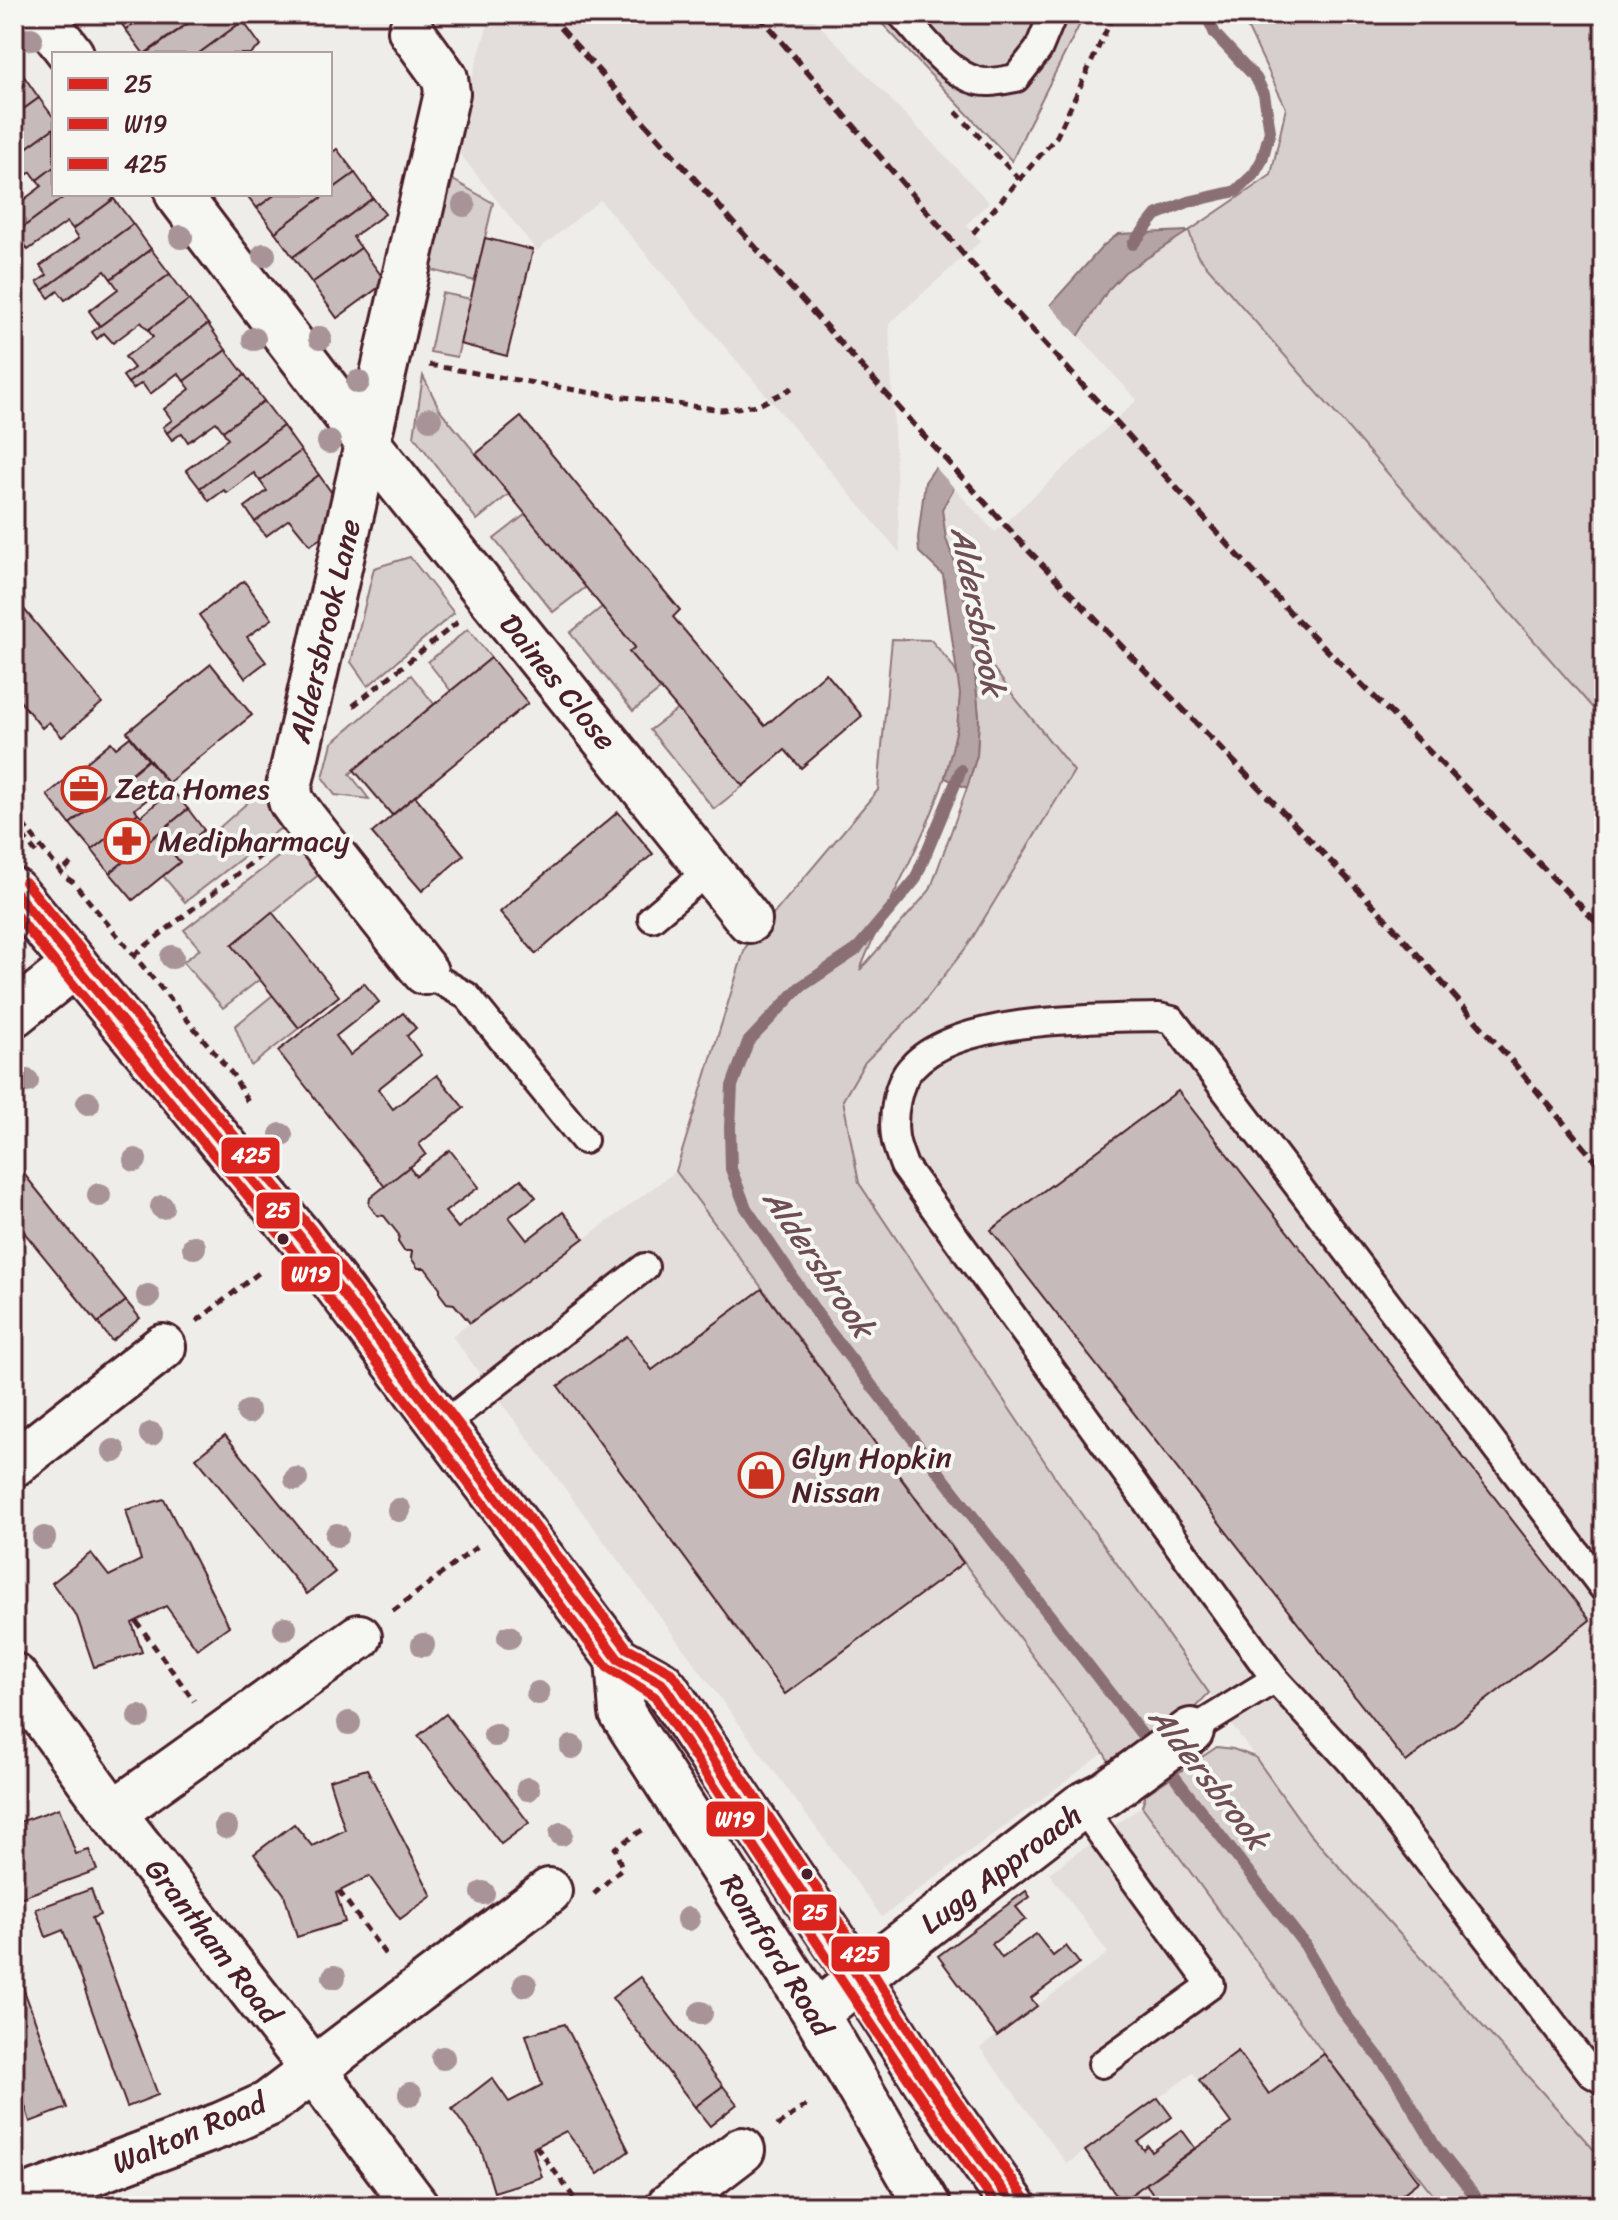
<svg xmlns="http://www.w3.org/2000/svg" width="1618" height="2220" viewBox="0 0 1618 2220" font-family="Sriracha,sans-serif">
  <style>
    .built { fill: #e3dedc }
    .green { fill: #d7cfce; stroke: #90777c; stroke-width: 2 }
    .water { fill: #b4a4a5; stroke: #8a6f74; stroke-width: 2 }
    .pier { fill: #efedea }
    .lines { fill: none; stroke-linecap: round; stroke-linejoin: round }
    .stream { stroke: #8a6f74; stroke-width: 12 }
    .building { fill: #c6babb; stroke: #4a1f2b; stroke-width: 2 }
    .service-casing { stroke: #4a1f2b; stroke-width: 32 }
    .minor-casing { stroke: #4a1f2b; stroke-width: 50 }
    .secondary-casing { stroke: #4a1f2b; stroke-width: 50 }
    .primary-casing { stroke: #4a1f2b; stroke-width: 50 }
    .path { stroke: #4a1f2b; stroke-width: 5; stroke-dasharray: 8 6; stroke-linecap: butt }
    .service { stroke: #f6f6f2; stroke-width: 26 }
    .minor { stroke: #f6f6f2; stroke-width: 44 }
    .secondary { stroke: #f6f6f2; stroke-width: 44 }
    .primary { stroke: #f6f6f2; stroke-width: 44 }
    .rail { stroke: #4a1f2b; stroke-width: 6; stroke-dasharray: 12 6; stroke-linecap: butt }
    .bus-1-casing { stroke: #f6f6f2; stroke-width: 16 }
    .bus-2-casing { stroke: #f6f6f2; stroke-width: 16 }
    .bus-3-casing { stroke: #f6f6f2; stroke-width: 16 }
    .bus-1 { stroke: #dc241f; stroke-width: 10 }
    .bus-2 { stroke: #dc241f; stroke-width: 10 }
    .bus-3 { stroke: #dc241f; stroke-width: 10 }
    .tree { fill: #a89498 }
    .bus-dot { fill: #4a1f2b; stroke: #f6f6f2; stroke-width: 3 }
    .labels { text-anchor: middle; stroke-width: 8; stroke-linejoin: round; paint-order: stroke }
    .street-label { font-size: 30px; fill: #4a1f2b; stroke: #f6f6f2 }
    .poi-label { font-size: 30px; fill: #4a1f2b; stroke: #f6f6f2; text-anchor: start }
    .water-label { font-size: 32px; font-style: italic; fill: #6f4e56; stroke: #f6f6f2 }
    .line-badge { stroke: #f6f6f2; stroke-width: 3 }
    .badge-label { font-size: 22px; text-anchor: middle; font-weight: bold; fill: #fff }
  </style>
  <rect width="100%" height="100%" fill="#efedea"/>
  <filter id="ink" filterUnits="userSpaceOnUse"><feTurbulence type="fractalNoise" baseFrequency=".0125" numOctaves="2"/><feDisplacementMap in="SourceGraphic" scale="16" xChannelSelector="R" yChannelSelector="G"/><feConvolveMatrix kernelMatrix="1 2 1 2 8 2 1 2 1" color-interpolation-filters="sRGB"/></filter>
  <g filter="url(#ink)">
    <g class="built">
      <polygon points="491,14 809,14 989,202 966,225 981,241 889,324 900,553 600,200 537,251 452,144"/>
      <polygon points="1189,231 1197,255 1604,721 1604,2161 1309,1833 1055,1477 859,1183 843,1100 865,1062 915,1013 968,945 1074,771 1016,699 972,639 960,576 946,539 942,509 954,488 995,532 1137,400 1079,336 1108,290 1125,272"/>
      <polygon points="676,1171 1104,1753 882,1917 452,1336"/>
      <polygon points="1142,1806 1324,2054 1442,2206 1116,2206 1231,2123 1193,2073 1067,2164 980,2048 1108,1953 1049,1873"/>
    </g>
    <g class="green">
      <polygon points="873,14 1085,14 1028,126 1012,161"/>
      <polygon points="1241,14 1604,14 1604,721 1197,255 1189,231 1271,175 1286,108"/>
      <polygon points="453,180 493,203 475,281 428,269"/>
      <polygon points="442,293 471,299 457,357 430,352"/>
      <polygon points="423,376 440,410 509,494 477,520 414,436"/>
      <polygon points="526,514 586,587 553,612 494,539"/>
      <polygon points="410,557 454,613 368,686 351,662 374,568"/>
      <polygon points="602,607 635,647 630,651 661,689 633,711 570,633"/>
      <polygon points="468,629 491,658 451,691 428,662"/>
      <path d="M892 639 931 640C939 650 952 662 957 674 962 685 960 699 959 711 950 804 893 884 860 970L930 890 967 788 977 755 979 717 972 639 1016 699 1074 771 968 945 915 1013 865 1062 843 1100 859 1183 1055 1477 1209 1693 1184 1719 1113 1768 1104 1753 676 1171 745 948 878 790Z"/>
      <polygon points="411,675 434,704 350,774 369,799 335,795 323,778 332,743"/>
      <polygon points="678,709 743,786 714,809 650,730"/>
      <polygon points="264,788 290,821 185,902 163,876 180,862 174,855 204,830 210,836"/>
      <polygon points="303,838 327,868 232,945 260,979 223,1008 183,962 200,949 184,930"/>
      <polygon points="273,995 299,1028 251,1066 235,1026"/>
      <polygon points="1217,1747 1233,1749 1255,1757 1309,1833 1604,2161 1604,2206 1442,2206 1324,2054 1142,1806 1146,1794"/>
    </g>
    <polygon class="water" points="1189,231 1125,272 1108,290 1074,343 954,488 942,509 946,539 960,576 970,624 979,717 977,755 967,788 945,778 957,728 960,694 943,575 919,552 918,538 925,482 1043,313 1103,246 1118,234"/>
    <polygon class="pier" points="1047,302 1081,339 957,491 933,465"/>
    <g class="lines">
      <g class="stream">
        <polyline points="1133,244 1156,215 1188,202 1236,191 1254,174 1262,160 1270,131 1264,94 1256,78 1215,34 1206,14"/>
        <polyline points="961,770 915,880 856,950 799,988 748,1042 732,1086 730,1127 731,1169 746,1208 827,1328 1305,1945 1342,2010 1395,2078 1435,2146 1483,2206"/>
      </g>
    </g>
    <g class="building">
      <polygon points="115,14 148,14 126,30"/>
      <polygon points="148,14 201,14 144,54 126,30"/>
      <polygon points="201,14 238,14 243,21 198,54 146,54"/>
      <polygon points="243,21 261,46 250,54 198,54"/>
      <polygon points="21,72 39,98 14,116 14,77"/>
      <polygon points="39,98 54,118 54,128 14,157 14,116"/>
      <polygon points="54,128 54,167 37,180 31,172 14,184 14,157"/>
      <polygon points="337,149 355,173 330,191 330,154"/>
      <polygon points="54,167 54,194 68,194 14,234 14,207 42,186 37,180"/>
      <polygon points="355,173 373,198 293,257 275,232 326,194 330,194 330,191"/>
      <polygon points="68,194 110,194 114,199 73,229 67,222 28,250 21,239 14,243 14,234"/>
      <polygon points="246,194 276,194 257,208"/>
      <polygon points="276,194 326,194 275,232 257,208"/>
      <polygon points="373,198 385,214 353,237 361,248 312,283 293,257"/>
      <polygon points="114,199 133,224 43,290 37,282 47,275 40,266 79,238 73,229"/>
      <polygon points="133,224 151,249 111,279 105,271 65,300 58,291 49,298 43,290"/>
      <polygon points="485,238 533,250 507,356 460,344"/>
      <polygon points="361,248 386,282 337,318 312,283"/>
      <polygon points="151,249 170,274 100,326 89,311 118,289 111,279"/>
      <polygon points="170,274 189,300 148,330 141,322 113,343 104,333 97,339 92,332"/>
      <polygon points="189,300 208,324 128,383 123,376 134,368 125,357 153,337 148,330"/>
      <polygon points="208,324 226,350 184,381 178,373 150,394 142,383 133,389 128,383"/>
      <polygon points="226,350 245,375 167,433 163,427 172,420 164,409 190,389 184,381"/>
      <polygon points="245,375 264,401 223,431 216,422 188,442 182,433 172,440 167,433"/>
      <polygon points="264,401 283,426 200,488 186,470 228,439 223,431"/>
      <polygon points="521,417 680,610 673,617 765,726 826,673 862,716 801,768 785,750 743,786 629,652 635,647 476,454"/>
      <polygon points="283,426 301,451 260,481 254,473 227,493 224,490 209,501 200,488"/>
      <polygon points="301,451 319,475 255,522 245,507 267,491 260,481"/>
      <polygon points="319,475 334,496 324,536 310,545 289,519 266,536 255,522"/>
      <polygon points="244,581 272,619 247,637 266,662 245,678 199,615"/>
      <polygon points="23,608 102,703 62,737 49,722 42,728 14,694 14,615"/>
      <polygon points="491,658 528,703 392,815 354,770"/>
      <polygon points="211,664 252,715 168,783 127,732"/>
      <polygon points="130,737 148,760 70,824 47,795 111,742 116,748"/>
      <polygon points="148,760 168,783 135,809 138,813 92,850 70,824"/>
      <polygon points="172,790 188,809 110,873 92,850 138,813 141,816"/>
      <polygon points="415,796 464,855 422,891 372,833"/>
      <polygon points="188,809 204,830 174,855 180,862 133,900 110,873"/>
      <polygon points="618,812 653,854 536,954 500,912"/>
      <polygon points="272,912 339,996 299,1028 232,945"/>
      <polygon points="364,983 379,1002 336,1036 350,1055 403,1013 416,1028 407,1036 421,1055 378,1089 393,1109 437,1075 464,1108 419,1144 426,1154 385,1187 278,1051"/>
      <polygon points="1178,1091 1590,1620 1406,1762 991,1230"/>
      <polygon points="450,1150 479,1187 445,1212 458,1228 521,1179 536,1197 509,1217 527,1240 563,1212 584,1238 470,1323 454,1304 447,1303 440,1294 440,1288 425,1268 418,1268 411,1258 412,1251 404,1251 398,1242 399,1235 384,1216 377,1215 369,1205 370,1198 409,1167 416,1176"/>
      <polygon points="16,1164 126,1301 98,1323 14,1220"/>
      <polygon points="762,1289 963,1563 785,1694 558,1386 627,1336 652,1370"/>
      <polygon points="126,1301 140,1318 112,1341 98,1323"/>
      <polygon points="225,1435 335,1572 307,1594 196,1458"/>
      <polygon points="164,1499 229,1626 197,1649 166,1606 132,1623 142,1652 94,1667 77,1617 52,1583 91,1553 109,1576 141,1560 126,1510"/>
      <polygon points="446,1714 529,1823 501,1844 418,1736"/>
      <polygon points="367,1769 432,1896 400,1919 369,1876 336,1893 345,1922 297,1937 284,1894 254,1854 294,1824 312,1846 345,1830 329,1780"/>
      <polygon points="59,1808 76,1854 89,1850 97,1870 14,1900 14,1824"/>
      <polygon points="91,1889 100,1915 92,1918 158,2095 127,2107 63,1930 46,1937 36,1909"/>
      <polygon points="1026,1891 1030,1897 1016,1907 1026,1919 992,1944 1002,1958 1036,1934 1053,1956 1066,1946 1079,1963 1031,1998 1037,2006 997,2036 938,1956"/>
      <polygon points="16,1968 67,2108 30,2122 25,2106 14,2110"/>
      <polygon points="640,1977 723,2086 695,2107 612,1998"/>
      <polygon points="565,2024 629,2151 598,2174 566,2131 533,2148 542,2177 494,2192 481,2149 452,2109 492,2078 509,2102 542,2085 526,2035"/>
      <polygon points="1238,2051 1269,2094 1324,2054 1419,2181 1387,2206 1162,2206 1146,2184 1231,2123 1199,2080"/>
      <polygon points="723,2086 737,2104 710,2126 695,2107"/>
      <polygon points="1158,2098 1172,2117 1138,2142 1144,2150 1148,2146 1152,2152 1182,2130 1195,2148 1121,2202 1085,2151"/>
    </g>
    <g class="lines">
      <g class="service-casing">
        <g id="service">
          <path d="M901 14C921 35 948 74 978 81 990 84 1004 80 1016 78L1038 50 1053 14"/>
          <polyline points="652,918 709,870"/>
          <polyline points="425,972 467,996 584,1140"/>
          <polyline points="442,1426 645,1267"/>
          <path d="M1604 1589 1172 1020 1159 1017C1095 1018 956 1017 912 1067 897 1082 892 1116 895 1137 896 1146 901 1157 904 1166L1275 1679 1353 1764 1592 2074 1604 2081"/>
          <polyline points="1191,1731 1275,1679"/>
          <polyline points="1081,1806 1211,1985 1102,2064"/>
        </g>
      </g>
      <g class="minor-casing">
        <g id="minor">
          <polyline points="40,14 71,54"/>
          <polyline points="411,31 445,78 447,93 289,787 291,801 304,819 425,972"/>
          <polyline points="178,194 368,444 749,920"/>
          <polyline points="14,1464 163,1347"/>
          <polyline points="14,1676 113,1813 313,2069 416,2206"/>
          <polyline points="113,1813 359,1637"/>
          <polyline points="816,2014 892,1952 1081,1806 1105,1794 1191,1731"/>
          <polyline points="14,2202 221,2125 268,2104 549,1891"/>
          <polyline points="669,2206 742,2150"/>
        </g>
      </g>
      <g class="secondary-casing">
        <polyline id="secondary" points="14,1014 75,965"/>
      </g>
      <g class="primary-casing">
        <g id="primary">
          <polyline points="14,891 301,1238 618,1659 661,1683 666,1689 859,1978 925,2081 1014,2206"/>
          <polyline points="618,1659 622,1713 816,2014 928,2206"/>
        </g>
      </g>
      <g class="path">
        <polyline points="956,112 1019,179"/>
        <polyline points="973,233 1057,136 1114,14"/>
        <polyline points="429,365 587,392 722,410 759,405 792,388"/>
        <polyline points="353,706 458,622"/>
        <polyline points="14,813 64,876 73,882 233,1075 249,1104"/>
        <polyline points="14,825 36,853"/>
        <polyline points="65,869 73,861"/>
        <polyline points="134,955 273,846"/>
        <polyline points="197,1321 260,1272"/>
        <polyline points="393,1611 478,1546"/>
        <polyline points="136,1621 194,1701"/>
        <polyline points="339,1891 388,1958"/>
        <polyline points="594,1894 622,1868 615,1848 647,1827"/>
        <polyline points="777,2126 809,2103"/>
        <polyline points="536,2146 580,2206"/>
      </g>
      <use href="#service" class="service"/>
      <use href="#minor" class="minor"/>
      <use href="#secondary" class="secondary"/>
      <use href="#primary" class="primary"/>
      <g class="rail">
        <polyline points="548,14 860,365 1029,551 1377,909 1516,1066 1604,1171"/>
        <polyline points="758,14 971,263 1298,621 1447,769 1604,930"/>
      </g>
      <g class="bus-1-casing">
        <polyline id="bus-1" points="14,891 301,1238 618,1659 661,1683 666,1689 859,1978 925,2081 1014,2206"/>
      </g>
      <g class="bus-2-casing">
        <path id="bus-2" d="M14 913 290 1247 607 1667 655 1697C768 1867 878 2040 997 2206"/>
      </g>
      <g class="bus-3-casing">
        <polyline id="bus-3" points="25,882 312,1230 627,1648 669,1671 677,1680 871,1970 937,2073 1025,2198"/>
      </g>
      <use href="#bus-1" class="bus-1"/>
      <use href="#bus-2" class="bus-2"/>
      <use href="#bus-3" class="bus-3"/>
    </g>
    <g class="tree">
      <circle cx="31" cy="39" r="12"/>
      <circle cx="464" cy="205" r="12"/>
      <circle cx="181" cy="237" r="12"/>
      <circle cx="264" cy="255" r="12"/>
      <circle cx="320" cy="338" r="12"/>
      <circle cx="254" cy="339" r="12"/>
      <circle cx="358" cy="382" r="12"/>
      <circle cx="430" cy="419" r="12"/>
      <circle cx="329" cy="442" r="12"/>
      <circle cx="172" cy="957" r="12"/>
      <circle cx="27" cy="1081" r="12"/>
      <circle cx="88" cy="1103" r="12"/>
      <circle cx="281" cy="1135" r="12"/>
      <circle cx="135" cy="1160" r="12"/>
      <circle cx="99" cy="1195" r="12"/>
      <circle cx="162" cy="1207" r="12"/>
      <circle cx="194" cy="1247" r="12"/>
      <circle cx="148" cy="1296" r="12"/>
      <circle cx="248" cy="1412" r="12"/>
      <circle cx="151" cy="1434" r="12"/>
      <circle cx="114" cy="1451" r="12"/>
      <circle cx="296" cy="1479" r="12"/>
      <circle cx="399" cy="1510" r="12"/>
      <circle cx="337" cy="1535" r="12"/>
      <circle cx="44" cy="1538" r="12"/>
      <circle cx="285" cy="1628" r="12"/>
      <circle cx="509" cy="1637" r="12"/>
      <circle cx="423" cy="1645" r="12"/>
      <circle cx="538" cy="1693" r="12"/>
      <circle cx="139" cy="1717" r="12"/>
      <circle cx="349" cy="1723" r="12"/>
      <circle cx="495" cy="1735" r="12"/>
      <circle cx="572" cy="1747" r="12"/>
      <circle cx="528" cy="1789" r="12"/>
      <circle cx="226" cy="1827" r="12"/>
      <circle cx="561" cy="1834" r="12"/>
      <circle cx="483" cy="1893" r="12"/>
      <circle cx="688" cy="1919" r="12"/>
      <circle cx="334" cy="1977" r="12"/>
      <circle cx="525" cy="1985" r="12"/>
      <circle cx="701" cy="2013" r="12"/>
      <circle cx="443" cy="2058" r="12"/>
      <circle cx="410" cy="2094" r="12"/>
    </g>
  </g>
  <defs>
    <g id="office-ring" transform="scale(2.3)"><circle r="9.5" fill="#f6f6f2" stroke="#c8321e" stroke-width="1.5"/><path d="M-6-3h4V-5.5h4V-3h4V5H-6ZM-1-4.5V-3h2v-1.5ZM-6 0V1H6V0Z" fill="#c8321e"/></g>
    <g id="pharmacy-ring" transform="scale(2.3)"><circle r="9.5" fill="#f6f6f2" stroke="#c8321e" stroke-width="1.5"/><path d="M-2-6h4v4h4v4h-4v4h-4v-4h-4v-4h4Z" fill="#c8321e"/></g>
    <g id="shop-ring" transform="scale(2.3)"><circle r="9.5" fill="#f6f6f2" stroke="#c8321e" stroke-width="1.5"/><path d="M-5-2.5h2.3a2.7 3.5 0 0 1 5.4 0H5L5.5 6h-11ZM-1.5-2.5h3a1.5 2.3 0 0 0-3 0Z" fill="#c8321e"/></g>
  </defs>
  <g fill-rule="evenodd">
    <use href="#office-ring" x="84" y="789"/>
    <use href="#pharmacy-ring" x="127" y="841"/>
    <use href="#shop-ring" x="761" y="1475"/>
  </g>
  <g class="bus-dot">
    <circle cx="283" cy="1239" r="7"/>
    <circle cx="807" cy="1874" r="7"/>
  </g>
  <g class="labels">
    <g class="street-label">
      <text transform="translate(325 631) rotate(-77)" y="10">Aldersbrook Lane</text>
      <text transform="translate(558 682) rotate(51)" y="10">Daines Close</text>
      <text transform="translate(1001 1869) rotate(-37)" y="10">Lugg Approach</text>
      <text transform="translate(213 1941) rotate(52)" y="10">Grantham Road</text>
      <text transform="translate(777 1955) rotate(58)" y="10">Romford Road</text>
      <text transform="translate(189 2133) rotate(-23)" y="10">Walton Road</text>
    </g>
    <g class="poi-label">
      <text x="115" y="799">Zeta Homes</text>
      <text x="158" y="851">Medipharmacy</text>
      <text x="792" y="1468">Glyn Hopkin<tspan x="792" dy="34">Nissan</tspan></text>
    </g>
    <g class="water-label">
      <text transform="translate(978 611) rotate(79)" y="11">Aldersbrook</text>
      <text transform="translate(819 1263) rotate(56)" y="11">Aldersbrook</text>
      <text transform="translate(1209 1778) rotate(52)" y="11">Aldersbrook</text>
    </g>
  </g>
  <g class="line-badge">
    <rect x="220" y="1136" width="61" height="39" rx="8" fill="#dc241f"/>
    <rect x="255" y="1191" width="46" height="39" rx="8" fill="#dc241f"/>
    <rect x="280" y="1255" width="61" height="38" rx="8" fill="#dc241f"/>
    <rect x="705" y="1800" width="61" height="38" rx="8" fill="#dc241f"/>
    <rect x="792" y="1893" width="46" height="39" rx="8" fill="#dc241f"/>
    <rect x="830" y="1935" width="61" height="38" rx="8" fill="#dc241f"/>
  </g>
  <g class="badge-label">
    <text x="251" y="1163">425</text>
    <text x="278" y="1218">25</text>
    <text x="311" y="1282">W19</text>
    <text x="735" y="1827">W19</text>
    <text x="815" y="1920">25</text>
    <text x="860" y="1962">425</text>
  </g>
  <rect width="1618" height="2220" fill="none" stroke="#f6f6f2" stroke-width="48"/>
  <rect x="24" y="24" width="1570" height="2172" fill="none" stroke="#4a1f2b" stroke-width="3" filter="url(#ink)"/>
  <rect x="52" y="52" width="280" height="144" fill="#f6f6f2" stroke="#b1a0a2" stroke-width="2"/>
  <rect x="68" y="78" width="40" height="12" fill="#dc241f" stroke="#b1a0a2" stroke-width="2"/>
  <text x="124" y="92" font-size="24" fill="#4a1f2b">25</text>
  <rect x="68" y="118" width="40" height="12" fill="#dc241f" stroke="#b1a0a2" stroke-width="2"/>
  <text x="124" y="132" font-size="24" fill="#4a1f2b">W19</text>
  <rect x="68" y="158" width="40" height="12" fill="#dc241f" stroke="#b1a0a2" stroke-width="2"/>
  <text x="124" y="172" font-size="24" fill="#4a1f2b">425</text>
</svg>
